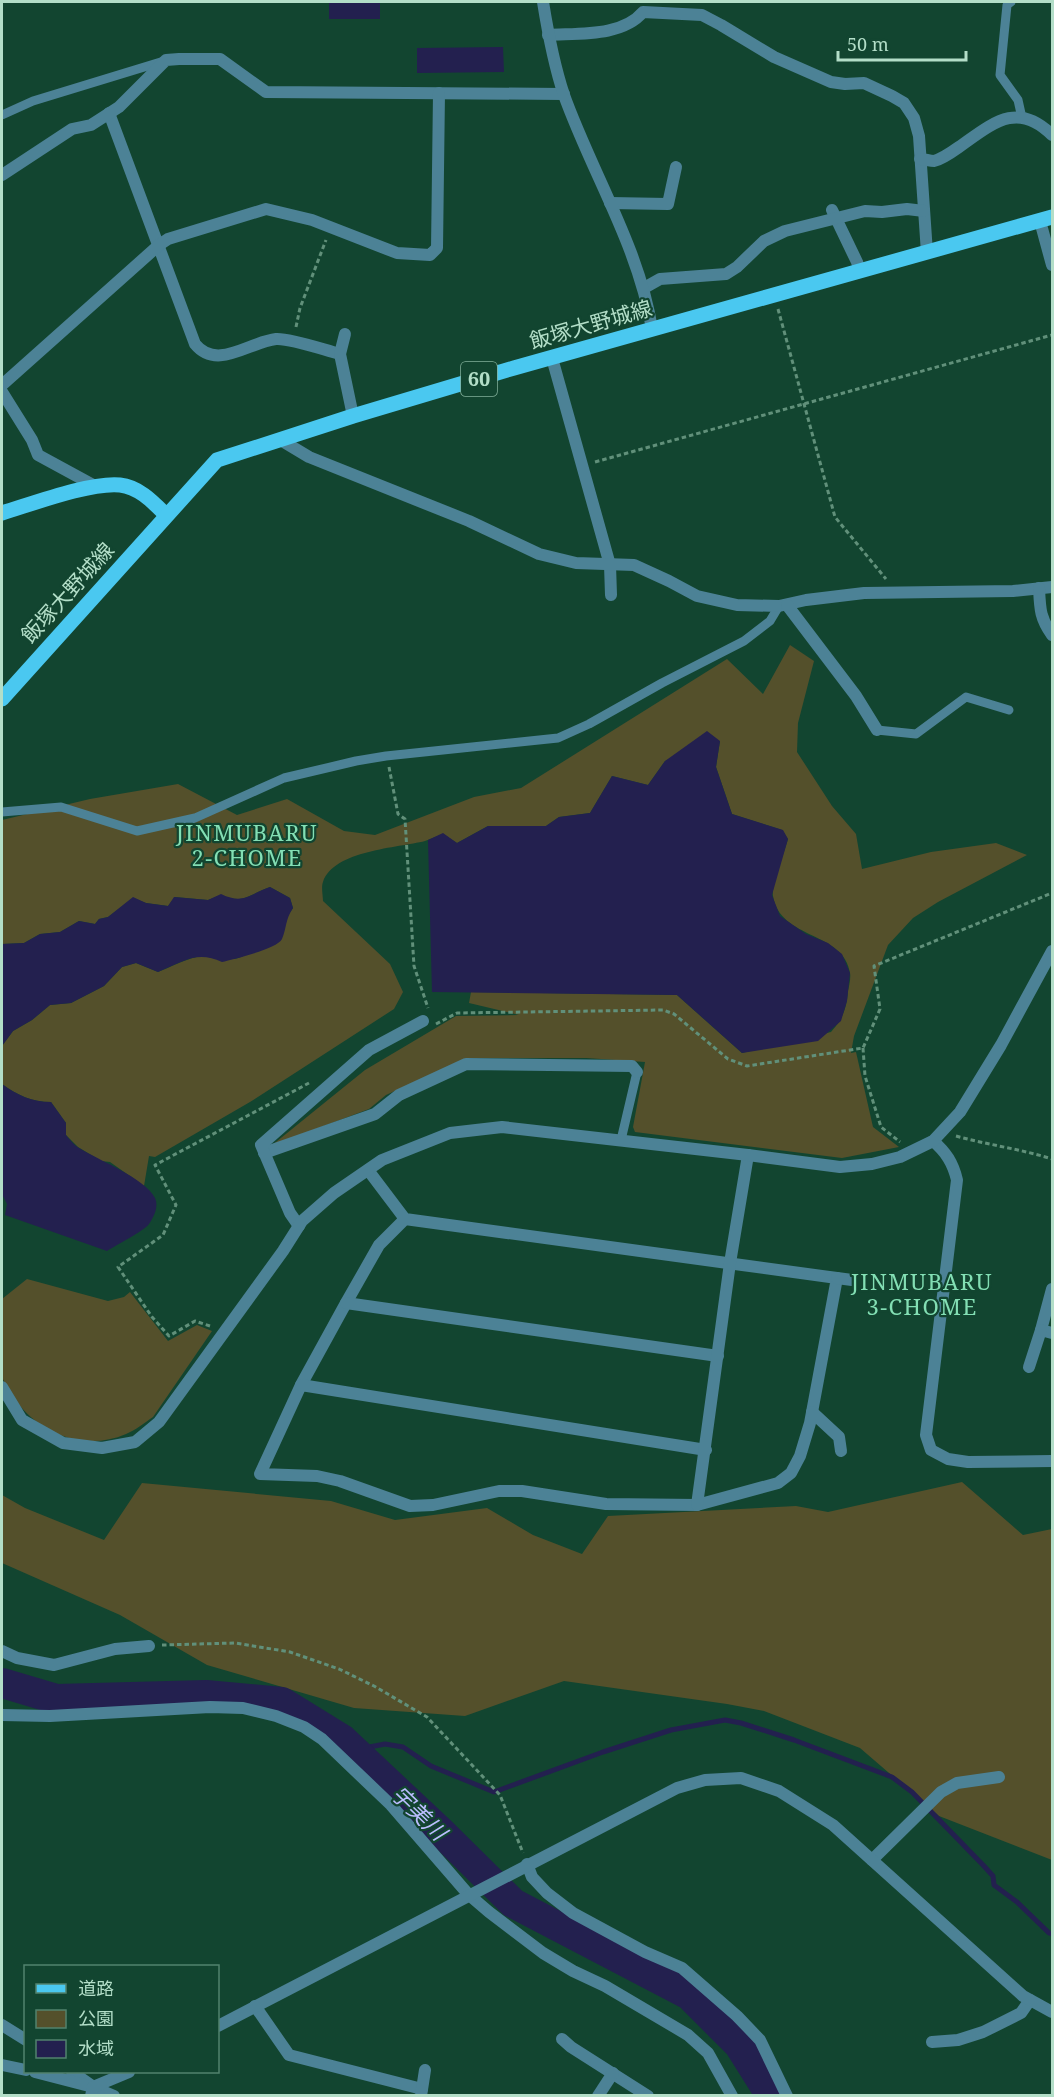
<svg xmlns="http://www.w3.org/2000/svg" width="1054" height="2097" viewBox="0 0 1054 2097" font-family="'Noto Serif','Noto Sans JP',serif">
  <style>
    .green { fill: #54502b }
    .water { fill: #23204f }
    .lines { fill: none; stroke-linecap: round; stroke-linejoin: round }
    .stream { stroke: #23204f; stroke-width: 5 }
    .river { stroke: #23204f; stroke-width: 30 }
    .path { stroke: #61907a; stroke-width: 3; stroke-dasharray: 4.5 3; stroke-linecap: butt }
    .service { stroke: #4c8296; stroke-width: 9 }
    .minor { stroke: #4c8296; stroke-width: 12 }
    .tertiary { stroke: #4c8296; stroke-width: 12 }
    .primary { stroke: #4ac8f0; stroke-width: 15 }
    .labels { text-anchor: middle; stroke-width: 4.5; stroke-linejoin: round; paint-order: stroke }
    .shield { fill: #124530; stroke: #83b09a; stroke-width: 1.5 }
    .shield-label { font-size: 20px; font-weight: bold; fill: #b3dec8 }
    .street-label { font-size: 21px; fill: #b3dec8; stroke: #124530 }
    .neighbourhood-label { font-size: 22px; letter-spacing: 1.5px; fill: #83dfb4; stroke: #124530 }
    .water-label { font-size: 22px; font-style: italic; fill: #bbbdfe; stroke: #124530 }
  </style>
  <rect width="100%" height="100%" fill="#124530"/>
  <g class="green">
    <path d="M790 645 814 661 798 723 797 752 832 806 856 834 862 869 931 852 996 843 1027 855 938 902 913 918 888 945 854 1036 851 1053 856 1052 873 1127 899 1147 842 1158 635 1132 633 1127 645 1062 586 1058H467L386 1095 369 1109 271 1146 365 1070 456 1016 519 1015 469 1003 471 992 677 995 742 1053 831 1032C842 1020 847 1008 848 991 849 986 851 978 850 973 844 931 780 940 773 896 771 887 785 850 788 839L782 830 732 814 716 767 720 741 665 761 648 785 612 776 590 813 559 817 546 826H488L457 843 443 834C437 836 431 839 425 841 398 848 334 850 323 882 321 887 323 896 323 901L390 964 403 992 394 1009 250 1102 155 1157 149 1156 144 1186 110 1162 101 1161 78 1147 66 1135V1123L51 1102C32 1102 17 1095 2 1084V1046L13 1031 32 1020 50 1005 71 1003 104 986 122 967 136 963 158 972C171 967 183 960 197 957 210 955 222 960 234 959 253 957 283 924 293 908L290 898 270 887C249 894 244 905 221 895L208 900 175 897 168 906 146 903 133 898 108 917 99 919 95 924 79 921 60 932 40 934 24 943 2 944V820L90 799 178 784 237 815 287 799 344 831 375 835 474 797 521 788 727 659 763 694Z"/>
    <path d="M27 1279 108 1301 124 1297 130 1292 168 1341 197 1325 212 1331 153 1417C144 1423 136 1430 126 1434 83 1453 34 1432 11 1393 8 1388 4 1382 2 1377 0 1371 2 1361 2 1354 2 1336 2 1317 2 1299Z"/>
    <polygon points="962,1482 1023,1535 1052,1529 1052,1860 939,1816 860,1748 764,1711 727,1704 564,1681 465,1716 354,1708 207,1665 120,1615 2,1563 2,1495 25,1508 104,1540 142,1483 331,1501 395,1520 487,1508 533,1535 582,1554 608,1516 796,1506 828,1512"/>
  </g>
  <g class="water">
    <rect x="329" y="2" width="51" height="17"/>
    <polygon points="503,47 504,72 417,73 417,48"/>
    <polygon points="707,731 720,741 716,767 732,814 783,830 788,839 772,895 780,916 806,934 828,943 842,954 850,973 847,1001 841,1021 818,1041 742,1053 677,995 432,992 428,840 443,833 457,843 488,826 546,826 559,817 590,813 612,776 648,785 665,761"/>
    <path d="M270 887 290 898 293 908C285 920 287 927 282 939 277 949 234 959 222 962 197 950 182 962 158 972L136 963 122 967 104 986 71 1003 50 1005 32 1020 13 1031 2 1046V944L24 943 40 934 60 932 79 921 95 924 99 919 108 917 133 897 146 903 168 906 174 897 208 900 221 894C244 905 249 894 270 887Z"/>
    <path d="M2 1084C17 1095 32 1102 51 1102L66 1123V1135C70 1140 74 1145 79 1148 98 1160 145 1178 155 1198 159 1206 154 1217 149 1224 144 1231 116 1245 107 1251L5 1215 7 1204 2 1194Z"/>
  </g>
  <g class="lines">
    <polyline class="stream" points="354,1750 385,1744 403,1747 431,1766 494,1792 603,1752 671,1730 725,1720 741,1723 794,1740 892,1777 912,1792 983,1865 993,1876 994,1885 1017,1902 1049,1933 1052,1934"/>
    <polyline class="river" points="2,1683 56,1699 206,1695 282,1702 342,1739 440,1831 513,1903 689,1995 739,2045 771,2096"/>
    <g class="path">
      <polyline points="778,309 835,517 886,579"/>
      <polyline points="296,327 300,308 326,240"/>
      <polyline points="595,462 1052,335"/>
      <polyline points="389,767 398,814 405,819 414,966 428,1008"/>
      <polyline points="436,1024 457,1013 663,1010 674,1014 728,1059 747,1066 863,1048 880,1009 874,966 1052,893"/>
      <polyline points="863,1048 865,1076 881,1127 900,1142"/>
      <path d="M956 1136C988 1145 1021 1149 1052 1159"/>
      <polyline points="210,1326 195,1321 169,1336 152,1317 118,1267 163,1235 176,1205 155,1165 309,1083"/>
      <polyline points="162,1645 235,1643 290,1652 339,1669 374,1686 427,1717 500,1795 523,1853"/>
    </g>
    <g class="service">
      <polyline points="1011,2 1007,5 1000,75 1018,100 1022,118"/>
      <polyline points="2,115 33,101 164,61"/>
      <polyline points="877,730 916,734 966,697 1009,710"/>
      <polyline points="2,812 61,807 137,831 195,818 284,778 356,761 386,756 558,738 589,724 662,683 744,641 770,621 779,606"/>
      <polyline points="621,1140 637,1072"/>
    </g>
    <g class="minor">
      <path d="M548 35C578 33 622 37 643 12L702 15 721 25 774 57 831 82 845 84 864 83 892 96 904 103 914 118 919 136 927 253"/>
      <path d="M109 113 195 344C217 371 249 342 276 339 291 338 324 350 340 354"/>
      <path d="M920 159C924 159 930 161 934 161 942 159 952 152 959 147 992 124 1017 100 1052 135"/>
      <polyline points="2,175 72,129 91,125 119,107 166,60 179,59 220,59 266,92 564,94"/>
      <polyline points="610,203 668,204 676,167"/>
      <polyline points="832,210 857,262 860,271"/>
      <polyline points="1040,221 1052,265"/>
      <polyline points="644,288 660,279 726,274 737,267 764,241 785,231 865,211 882,212 907,209 924,211"/>
      <polyline points="345,334 340,354 353,416"/>
      <polyline points="552,358 610,565 611,595"/>
      <polyline points="2,385 159,245 168,239 266,209 312,220 397,253 430,255 437,248 439,93"/>
      <polyline points="2,392 32,440 38,455 95,486"/>
      <polyline points="279,439 309,457 469,521 539,554 576,563 634,565 669,581 697,596 737,605 779,606 806,600 864,593 1013,591 1052,587"/>
      <path d="M1039 588C1040 609 1040 618 1052 635"/>
      <polyline points="787,605 856,696 877,730"/>
      <path d="M933 1141C946 1152 953 1163 957 1180L926 1435 931 1450 948 1459 968 1462 1052 1461"/>
      <polyline points="264,1153 375,1114 399,1095 466,1064 632,1066 637,1072"/>
      <polyline points="368,1170 405,1219 837,1278 810,1423 800,1456 791,1473 778,1483 697,1505 606,1504 522,1491 499,1491 433,1505 410,1506 340,1481 317,1476 260,1474 301,1385 346,1303 379,1245 405,1219"/>
      <polyline points="299,1226 290,1213 261,1145 369,1050 423,1021"/>
      <polyline points="837,1278 852,1280"/>
      <polyline points="1052,1289 1041,1330 1052,1333"/>
      <polyline points="346,1303 718,1356"/>
      <polyline points="1029,1367 1041,1330"/>
      <polyline points="301,1385 706,1450"/>
      <polyline points="812,1412 839,1437 841,1451"/>
      <polyline points="697,1505 730,1263 748,1155"/>
      <polyline points="2,1651 17,1658 54,1665 115,1649 149,1646"/>
      <polyline points="2,1715 50,1716 210,1707 243,1708 276,1716 304,1727 322,1739 391,1805 468,1894 489,1912 543,1953 573,1971 605,1986 688,2035 708,2053 732,2096"/>
      <polyline points="872,1860 941,1792 957,1783 999,1777"/>
      <polyline points="527,1864 532,1877 547,1893 573,1913 645,1952 682,1968 737,2016 760,2040 787,2096"/>
      <polyline points="255,2006 289,2055 422,2089"/>
      <polyline points="2,2025 26,2040"/>
      <polyline points="562,2039 571,2047 648,2096"/>
      <polyline points="932,2042 958,2040 983,2032 1021,2013 1030,2000"/>
      <polyline points="72,2072 92,2086"/>
      <polyline points="421,2096 425,2070"/>
      <polyline points="598,2096 613,2073"/>
    </g>
    <g class="tertiary">
      <path d="M543 2C548 33 554 65 564 95 592 173 639 247 652 329"/>
      <polyline points="2,1387 22,1420 63,1443 102,1448 135,1442 159,1422 283,1251 302,1221 334,1193 382,1160 450,1133 502,1127 748,1155 840,1167 872,1164 900,1157 933,1141 960,1112 1001,1045 1052,951"/>
      <polyline points="218,2026 677,1788 705,1780 741,1778 779,1791 833,1825 1023,1996 1052,2012"/>
      <polyline points="2,2065 26,2070"/>
      <polyline points="35,2072 93,2087 114,2096"/>
      <polyline points="91,2096 93,2087 129,2072"/>
    </g>
    <g class="primary">
      <path d="M2 513C32 504 90 482 120 485 139 487 153 502 166 515"/>
      <polyline points="2,699 217,460 353,416 514,368 1052,217"/>
    </g>
  </g>
  <g class="labels">
    <rect class="shield" x="461" y="362" width="36" height="34" rx="4.5"/>
    <g class="shield-label">
      <text x="479" y="386">60</text>
    </g>
    <g class="street-label">
      <text transform="translate(591 325) rotate(-16)" y="7">飯塚大野城線</text>
      <text transform="translate(68 593) rotate(-48)" y="7">飯塚大野城線</text>
    </g>
    <g class="neighbourhood-label">
      <text x="247" y="841">JINMUBARU<tspan x="247" dy="25">2-CHOME</tspan></text>
      <text x="922" y="1290">JINMUBARU<tspan x="922" dy="25">3-CHOME</tspan></text>
    </g>
    <g class="water-label">
      <text transform="translate(419 1813) rotate(44)" y="8">宇美川</text>
    </g>
  </g>
  <rect width="1054" height="2097" fill="none" stroke="#b3dec8" stroke-width="6"/>
  <rect x="24" y="1965" width="195" height="108" fill="#124530" stroke="#52826d" stroke-width="1.5"/>
  <rect x="36" y="1984" width="30" height="9" fill="#4ac8f0" stroke="#52826d" stroke-width="1.5"/>
  <text x="78" y="1995" font-size="18" fill="#b3dec8">道路</text>
  <rect x="36" y="2010" width="30" height="18" fill="#54502b" stroke="#52826d" stroke-width="1.5"/>
  <text x="78" y="2025" font-size="18" fill="#b3dec8">公園</text>
  <rect x="36" y="2040" width="30" height="18" fill="#23204f" stroke="#52826d" stroke-width="1.5"/>
  <text x="78" y="2055" font-size="18" fill="#b3dec8">水域</text>
  <path d="M838 51v9h128v-9" fill="none" stroke="#b3dec8" stroke-width="3"/>
  <text x="847" y="51" font-size="18" fill="#b3dec8" stroke="#124530" stroke-width="4.5" paint-order="stroke">50 m</text>
</svg>
